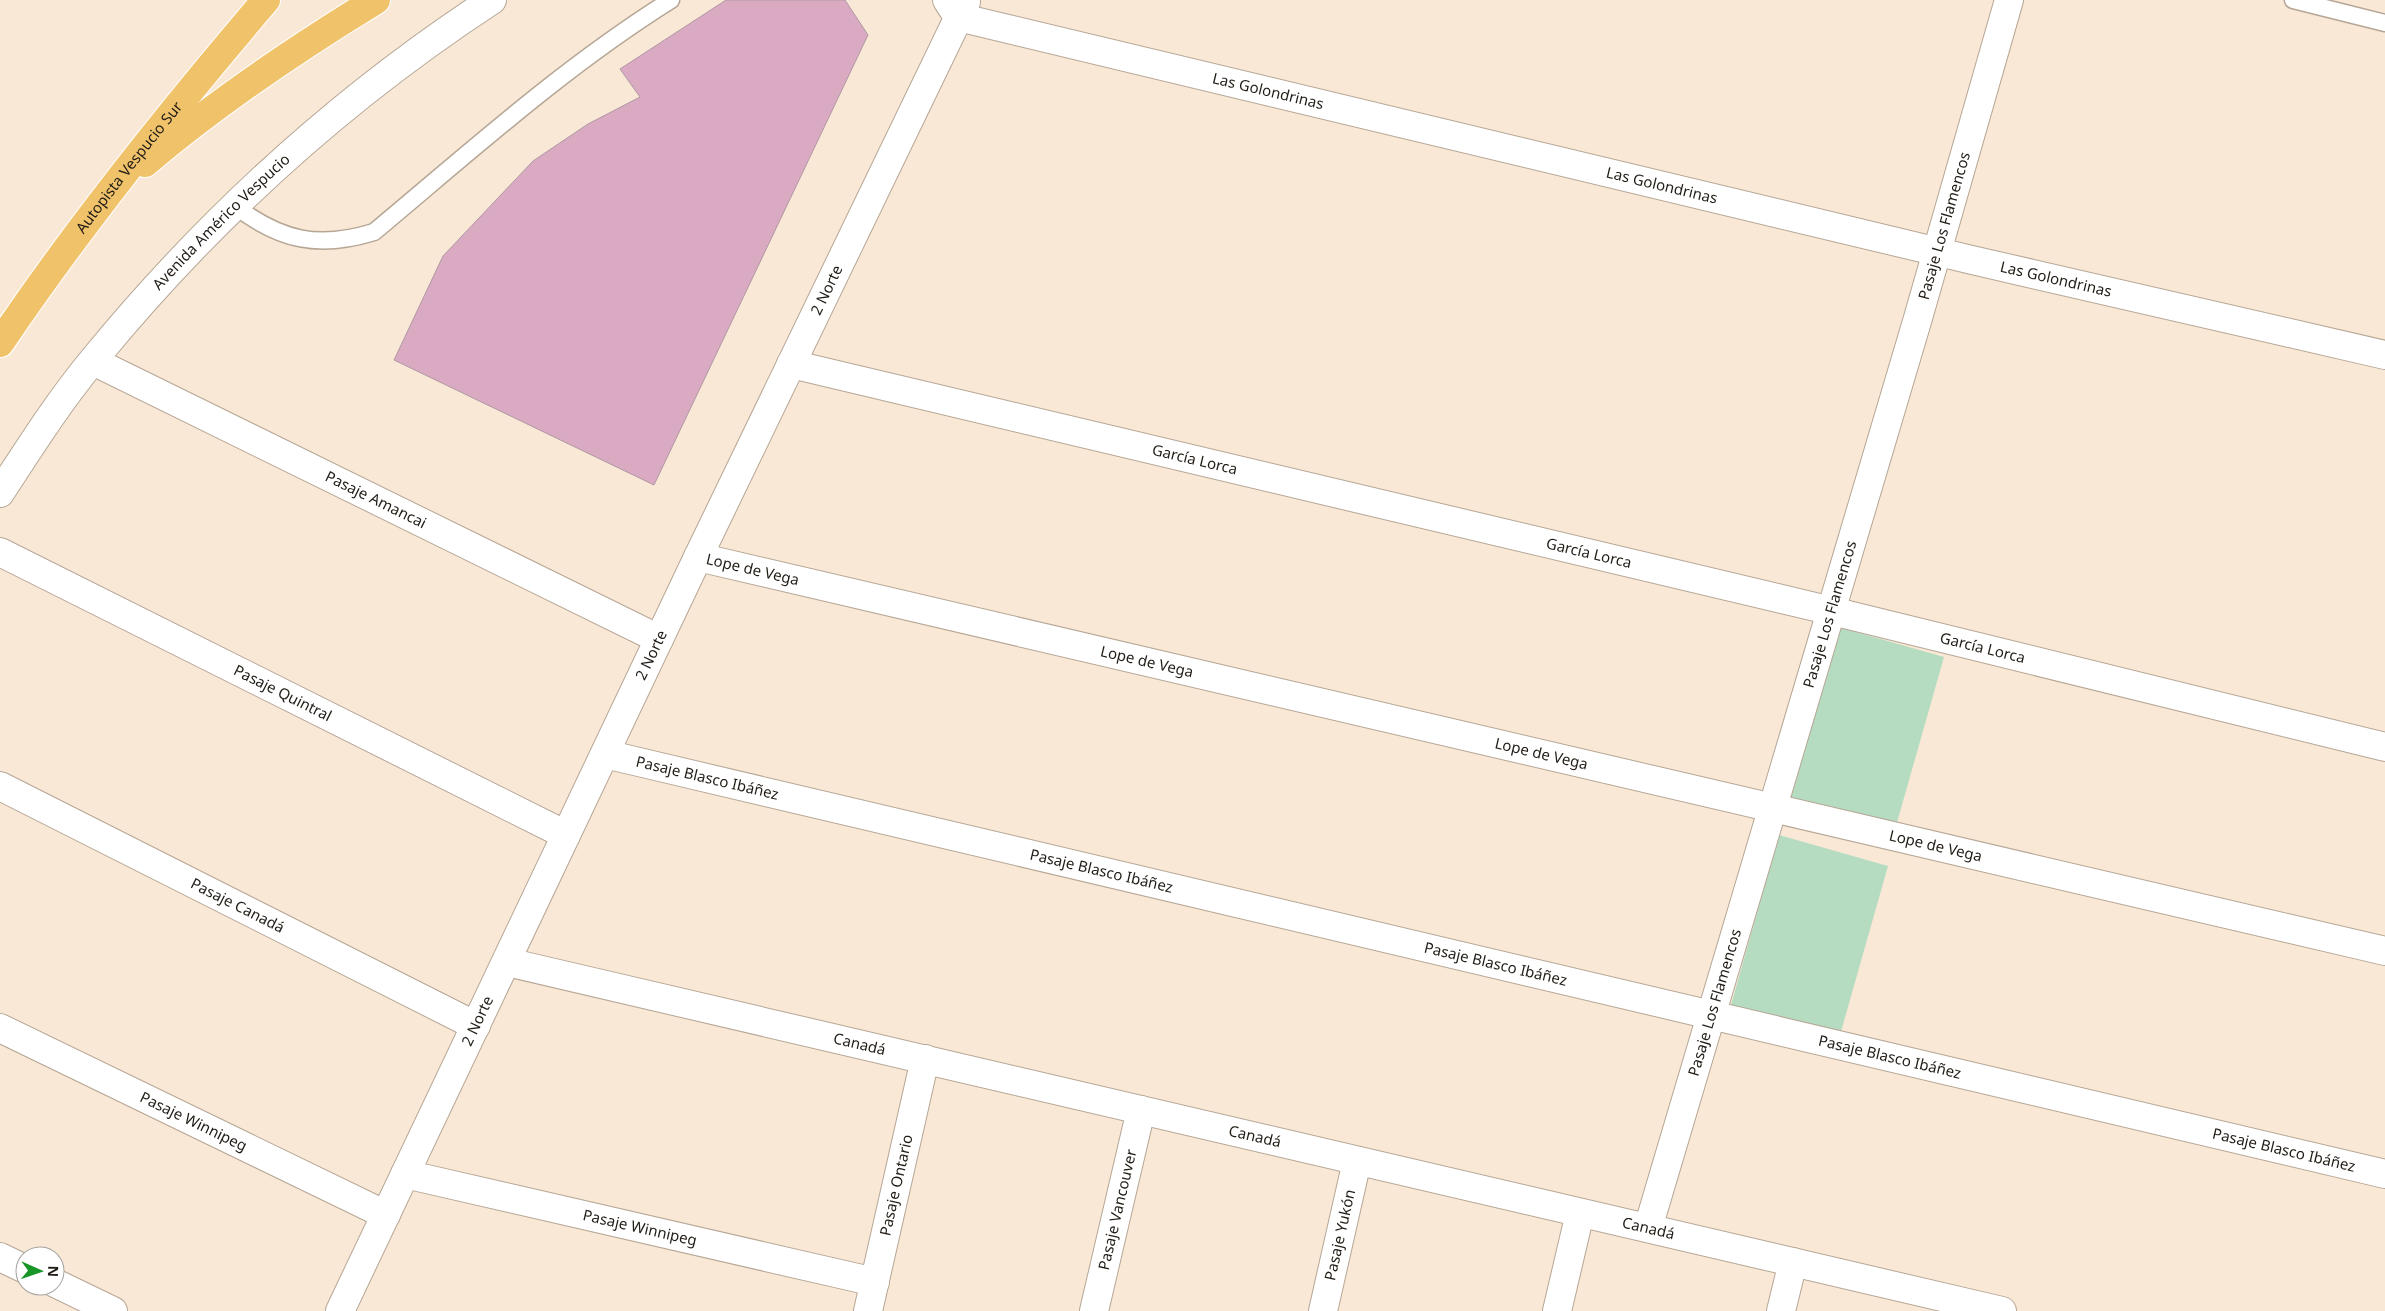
<svg xmlns="http://www.w3.org/2000/svg" width="2385" height="1311" viewBox="0 0 2385 1311" font-family="'Noto Sans',sans-serif">
  <style>
    .green { fill: #b5dcc1 }
    .building { fill: #d9aac2; stroke: #af98a3 }
    .lines { fill: none; stroke-linecap: round; stroke-linejoin: round }
    .service-casing { stroke: #b6a695; stroke-width: 19 }
    .minor-casing { stroke: #b6a695; stroke-width: 30 }
    .secondary-casing { stroke: #b6a695; stroke-width: 30 }
    .motorway-casing { stroke: #fff; stroke-width: 30 }
    .service { stroke: #fff; stroke-width: 16 }
    .minor { stroke: #fff; stroke-width: 28 }
    .secondary { stroke: #fff; stroke-width: 28 }
    .motorway { stroke: #f0c36b; stroke-width: 28 }
    .labels { text-anchor: middle; stroke-width: 4; stroke-linejoin: round; paint-order: stroke }
    .street-label { font-size: 15px; fill: #211c15; stroke: #fff }
  </style>
  <rect width="100%" height="100%" fill="#f9e8d6"/>
  <g class="green">
    <polygon points="1835,626 1944,657 1896,826 1787,796"/>
    <polygon points="1779,835 1888,866 1840,1035 1731,1005"/>
  </g>
  <polygon class="building" points="726,0 845,0 868,35 654,485 394,360 443,256 533,161 588,124 640,97 620,69"/>
  <g class="lines">
    <g class="service-casing">
      <g id="service">
        <polyline points="2293,0 2385,23"/>
        <path d="M235 206C281 241 319 249 374 232 471 151 564 67 671 0"/>
      </g>
    </g>
    <g class="minor-casing">
      <g id="minor">
        <path id="s1" d="M947 0 958 17 1972 260 2385 355"/>
        <path id="s2" d="M93 361 659 639"/>
        <path id="s3" d="M791 364 1832 611 2385 747"/>
        <path id="s4" d="M0 552 566 835"/>
        <path id="s5" d="M698 557 2385 951"/>
        <path id="s6" d="M605 754 2385 1174"/>
        <path id="s7" d="M0 786 476 1026"/>
        <path id="s8" d="M507 962 2002 1311"/>
        <path id="s9" d="M0 1028 386 1215"/>
        <path id="s10" d="M405 1174 875 1282"/>
        <path id="s11" d="M1648 1228 1918 318 2009 0"/>
        <polyline points="0,1257 25,1269"/>
        <polyline points="55,1283 113,1311"/>
        <path id="s12" d="M340 1311 698 557 966 2"/>
        <path id="s13" d="M868 1311 925 1059"/>
        <path id="s14" d="M1094 1311 1141 1110"/>
        <path id="s15" d="M1323 1311 1357 1161"/>
        <polyline points="1557,1311 1580,1213"/>
        <polyline points="1781,1311 1793,1262"/>
      </g>
    </g>
    <g class="secondary-casing">
      <g id="secondary">
        <path id="s16" d="M0 493C30 447 59 401 94 359 207 221 342 98 492 0"/>
      </g>
    </g>
    <g class="motorway-casing">
      <g id="motorway">
        <path d="M145 163C217 102 296 49 376 0"/>
        <path id="s17" d="M0 343C81 223 172 110 266 0"/>
      </g>
    </g>
    <use href="#service" class="service"/>
    <use href="#minor" class="minor"/>
    <use href="#secondary" class="secondary"/>
    <use href="#motorway" class="motorway"/>
  </g>
  <g class="labels">
    <g class="street-label">
      <text dy="5" stroke="none"><textPath href="#s1" startOffset="339">Las Golondrinas</textPath></text>
      <text dy="5" stroke="none"><textPath href="#s17" startOffset="218">Autopista Vespucio Sur</textPath></text>
      <text dy="5" stroke="none"><textPath href="#s1" startOffset="744">Las Golondrinas</textPath></text>
      <text dy="5" stroke="none"><textPath href="#s16" startOffset="351">Avenida Américo Vespucio</textPath></text>
      <text dy="5" stroke="none"><textPath href="#s11" startOffset="1045">Pasaje Los Flamencos</textPath></text>
      <text dy="5" stroke="none"><textPath href="#s1" startOffset="1149">Las Golondrinas</textPath></text>
      <text dy="5" stroke="none"><textPath href="#s12" startOffset="1131">2 Norte</textPath></text>
      <text dy="5" stroke="none"><textPath href="#s3" startOffset="415">García Lorca</textPath></text>
      <text dy="5" stroke="none"><textPath href="#s2" startOffset="315">Pasaje Amancai</textPath></text>
      <text dy="5" stroke="none"><textPath href="#s3" startOffset="820">García Lorca</textPath></text>
      <text dy="5" stroke="none"><textPath href="#s5" startOffset="56">Lope de Vega</textPath></text>
      <text dy="5" stroke="none"><textPath href="#s11" startOffset="640">Pasaje Los Flamencos</textPath></text>
      <text dy="5" stroke="none"><textPath href="#s3" startOffset="1225">García Lorca</textPath></text>
      <text dy="5" stroke="none"><textPath href="#s12" startOffset="726">2 Norte</textPath></text>
      <text dy="5" stroke="none"><textPath href="#s5" startOffset="461">Lope de Vega</textPath></text>
      <text dy="5" stroke="none"><textPath href="#s4" startOffset="316">Pasaje Quintral</textPath></text>
      <text dy="5" stroke="none"><textPath href="#s5" startOffset="866">Lope de Vega</textPath></text>
      <text dy="5" stroke="none"><textPath href="#s6" startOffset="105">Pasaje Blasco Ibáñez</textPath></text>
      <text dy="5" stroke="none"><textPath href="#s5" startOffset="1271">Lope de Vega</textPath></text>
      <text dy="5" stroke="none"><textPath href="#s6" startOffset="510">Pasaje Blasco Ibáñez</textPath></text>
      <text dy="5" stroke="none"><textPath href="#s7" startOffset="266">Pasaje Canadá</textPath></text>
      <text dy="5" stroke="none"><textPath href="#s6" startOffset="915">Pasaje Blasco Ibáñez</textPath></text>
      <text dy="5" stroke="none"><textPath href="#s11" startOffset="235">Pasaje Los Flamencos</textPath></text>
      <text dy="5" stroke="none"><textPath href="#s12" startOffset="321">2 Norte</textPath></text>
      <text dy="5" stroke="none"><textPath href="#s8" startOffset="362">Canadá</textPath></text>
      <text dy="5" stroke="none"><textPath href="#s6" startOffset="1320">Pasaje Blasco Ibáñez</textPath></text>
      <text dy="5" stroke="none"><textPath href="#s9" startOffset="215">Pasaje Winnipeg</textPath></text>
      <text dy="5" stroke="none"><textPath href="#s8" startOffset="768">Canadá</textPath></text>
      <text dy="5" stroke="none"><textPath href="#s6" startOffset="1725">Pasaje Blasco Ibáñez</textPath></text>
      <text dy="5" stroke="none"><textPath href="#s13" startOffset="129">Pasaje Ontario</textPath></text>
      <text dy="5" stroke="none"><textPath href="#s14" startOffset="104">Pasaje Vancouver</textPath></text>
      <text dy="5" stroke="none"><textPath href="#s10" startOffset="241">Pasaje Winnipeg</textPath></text>
      <text dy="5" stroke="none"><textPath href="#s8" startOffset="1172">Canadá</textPath></text>
      <text dy="5" stroke="none"><textPath href="#s15" startOffset="78">Pasaje Yukón</textPath></text>
    </g>
  </g>
  <g transform="translate(40 1271) rotate(92)"><circle r="24" fill="#ffffff" stroke="#a6a4a1"/>
  <path d="M0-4L9 19L0 12L-9 19Z" fill="#189527"/>
  <text y="-8" font-size="14" font-weight="bold" text-anchor="middle" fill="#211c15">N</text>
  </g>
</svg>
